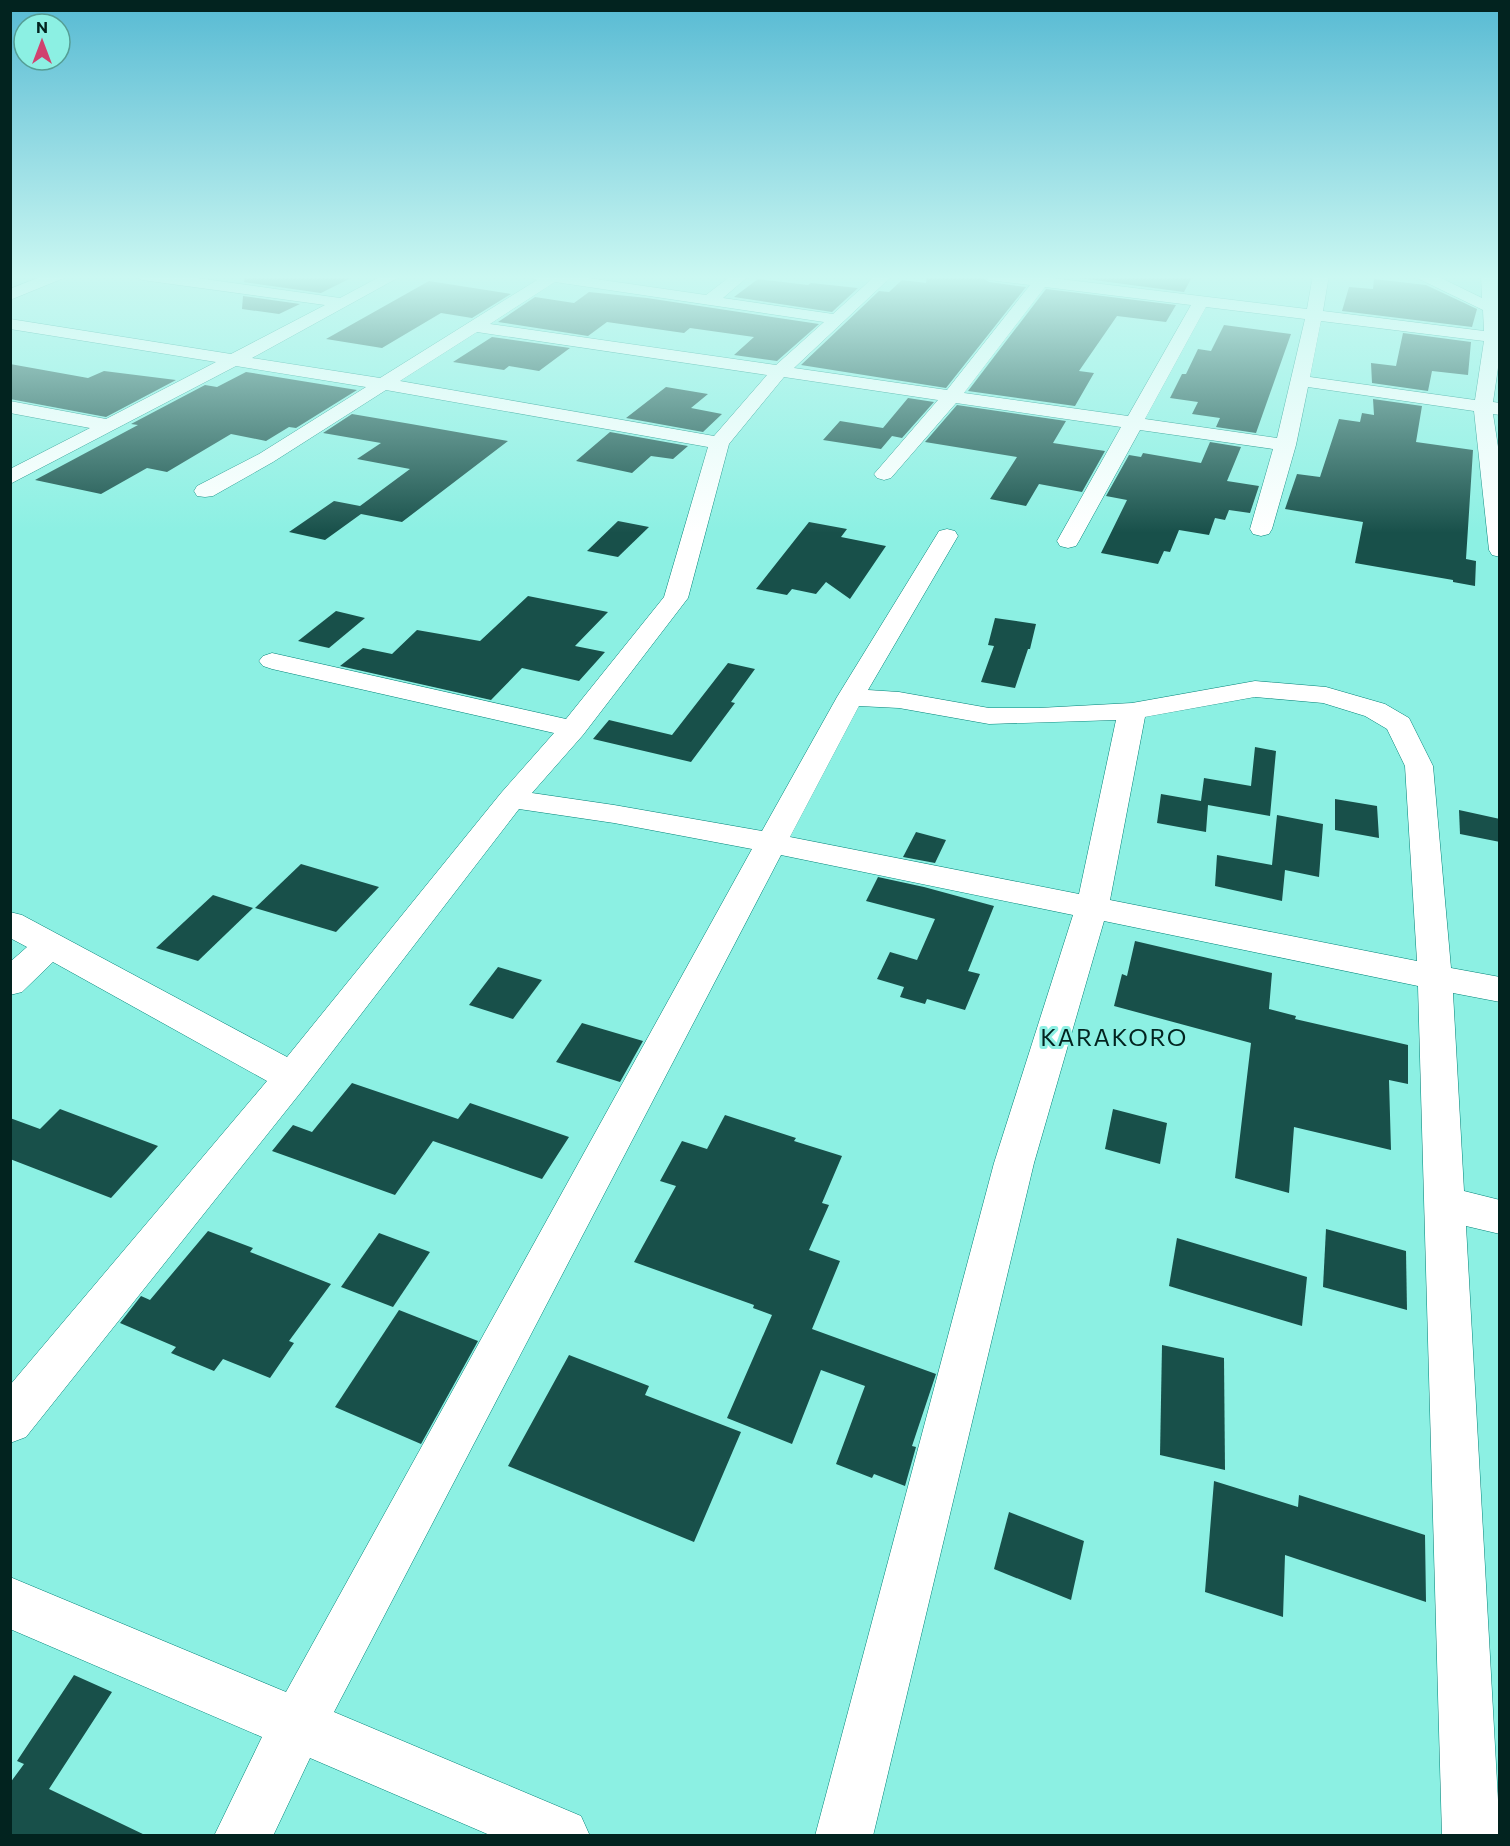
<svg xmlns="http://www.w3.org/2000/svg" width="1510" height="1846" viewBox="0 0 1510 1846" font-family="Commissioner,sans-serif">
  <style>
    .building { fill: #18504a }
    .lines { fill: none; stroke-linecap: round; stroke-linejoin: round }
    .minor-casing { stroke: #018378; stroke-width: 1 }
    .minor { fill: #fff; fill-rule: evenodd }
    .labels { text-anchor: middle; stroke-width: 6; stroke-linejoin: round; paint-order: stroke }
    .quarter-label { font-size: 24px; letter-spacing: 1.5px; fill: #02231f; stroke: #8cf0e3 }
  </style>
  <rect width="100%" height="100%" fill="#8cf0e3"/>
  <g class="building">
    <polygon points="245,275 357,275 321,293 244,282"/>
    <polygon points="927,275 979,275 989,282 1026,287 946,388 801,365 879,291 889,292 902,280 926,283"/>
    <polygon points="1056,275 1193,275 1184,292"/>
    <polygon points="758,279 808,285 811,283 858,288 832,312 734,297"/>
    <polygon points="1374,279 1426,285 1477,309 1472,327 1342,311 1349,287 1373,289"/>
    <polygon points="429,281 511,294 472,318 441,313 382,348 326,339"/>
    <polygon points="1046,289 1176,305 1166,322 1117,316 1079,371 1094,373 1075,406 968,391"/>
    <polygon points="589,292 647,298 819,324 777,361 734,355 754,337 690,328 684,333 607,322 588,336 498,322 535,297 574,303"/>
    <polygon points="243,296 300,304 279,314 242,309"/>
    <polygon points="1224,325 1291,334 1256,433 1216,427 1220,418 1192,414 1198,402 1170,398 1182,374 1186,374 1198,349 1211,351"/>
    <polygon points="1403,333 1471,342 1468,375 1432,371 1428,391 1372,383 1371,363 1396,366"/>
    <polygon points="492,337 570,348 539,371 509,366 504,370 453,362"/>
    <polygon points="10,364 88,378 104,371 176,380 106,417 10,399"/>
    <polygon points="246,372 357,390 296,428 289,427 266,441 231,434 167,472 147,468 101,494 35,480 138,425 131,424 205,385 217,387"/>
    <polygon points="666,387 708,394 691,408 722,414 703,432 626,418"/>
    <polygon points="908,398 934,402 902,438 892,436 881,449 823,440 840,421 883,428"/>
    <polygon points="1373,399 1422,406 1416,442 1473,450 1466,559 1476,561 1475,586 1453,582 1453,580 1355,563 1363,522 1285,509 1297,474 1320,477 1339,419 1360,422 1362,413 1374,415"/>
    <polygon points="957,405 1066,421 1053,443 1105,451 1082,492 1039,484 1026,506 990,499 1017,457 925,442"/>
    <polygon points="352,414 411,424 508,441 402,522 361,514 325,540 289,532 334,501 360,506 410,469 357,459 381,443 323,433"/>
    <polygon points="610,432 688,446 673,459 651,456 632,473 576,461"/>
    <polygon points="1210,442 1241,447 1227,481 1259,486 1250,513 1229,510 1225,520 1215,518 1209,535 1179,530 1170,552 1164,551 1158,564 1101,553 1127,500 1106,496 1129,455 1141,457 1143,453 1201,463"/>
    <polygon points="618,521 649,527 618,557 587,551"/>
    <polygon points="809,522 847,529 841,537 886,546 850,599 826,582 816,594 792,589 787,595 756,589"/>
    <polygon points="528,596 608,612 575,646 605,652 579,681 522,668 491,700 340,666 363,648 392,654 417,630 480,641"/>
    <polygon points="336,611 365,618 329,648 298,641"/>
    <polygon points="995,618 1036,624 1030,649 1028,649 1015,688 981,682 994,646 988,645"/>
    <polygon points="728,663 755,669 731,702 735,703 691,762 593,739 609,720 672,735"/>
    <polygon points="1255,747 1276,751 1270,816 1208,805 1206,832 1157,823 1161,794 1201,801 1204,778 1251,786"/>
    <polygon points="1335,799 1377,806 1379,838 1335,830"/>
    <polygon points="1459,810 1500,819 1500,842 1460,834"/>
    <polygon points="1277,815 1323,824 1319,877 1285,870 1282,901 1215,886 1217,855 1272,865"/>
    <polygon points="916,832 946,840 935,863 903,857"/>
    <polygon points="301,864 379,887 336,932 255,908"/>
    <polygon points="878,877 924,887 994,906 968,971 980,974 965,1010 927,999 925,1004 900,997 904,987 877,979 890,952 917,960 935,919 866,901"/>
    <polygon points="213,895 253,908 198,961 156,948"/>
    <polygon points="1135,941 1272,973 1269,1009 1296,1016 1295,1019 1408,1045 1408,1084 1389,1080 1391,1150 1294,1127 1289,1193 1235,1178 1251,1043 1114,1006 1122,974 1127,976"/>
    <polygon points="498,967 542,980 513,1019 469,1005"/>
    <polygon points="582,1023 643,1041 620,1082 556,1062"/>
    <polygon points="352,1083 458,1119 470,1103 569,1137 542,1179 433,1141 395,1195 272,1151 293,1125 312,1132"/>
    <polygon points="60,1109 158,1146 111,1198 10,1159 10,1118 40,1129"/>
    <polygon points="1113,1109 1167,1123 1160,1164 1105,1149"/>
    <polygon points="725,1115 796,1138 794,1141 842,1156 822,1203 829,1205 809,1250 840,1261 812,1329 936,1374 912,1446 916,1447 905,1486 874,1474 872,1478 836,1464 865,1386 821,1370 792,1444 727,1418 772,1315 753,1308 754,1305 634,1262 676,1186 660,1181 682,1141 707,1149"/>
    <polygon points="1326,1229 1406,1251 1407,1310 1323,1287"/>
    <polygon points="208,1231 253,1248 250,1252 331,1284 289,1341 294,1343 270,1378 223,1359 214,1371 171,1353 176,1347 120,1323 141,1296 150,1300"/>
    <polygon points="379,1233 430,1252 393,1307 341,1287"/>
    <polygon points="1177,1238 1307,1277 1302,1326 1169,1286"/>
    <polygon points="399,1310 478,1341 421,1444 335,1407"/>
    <polygon points="1162,1345 1224,1358 1225,1470 1160,1455"/>
    <polygon points="569,1355 649,1386 645,1395 741,1432 694,1542 508,1466"/>
    <polygon points="1214,1481 1298,1507 1299,1495 1425,1535 1426,1602 1285,1555 1283,1617 1205,1592"/>
    <polygon points="1009,1512 1084,1541 1071,1600 994,1569"/>
    <polygon points="74,1675 112,1692 49,1789 147,1836 10,1836 10,1783 24,1764 17,1761"/>
  </g>
  <g class="lines">
    <g class="minor-casing">
      <g id="minor">
        <polygon points="45,275 67,275 64,278 10,300 10,289"/>
        <path d="M134 275H176L340 298 383 275H403L252 358 380 378 537 280 531 278 528 275H568L706 295 732 275H750L723 298 833 314 876 275H893L794 368 947 390 1030 285 989 280 981 275H1054L1052 278 1307 309 1313 275H1329L1323 311 1484 331 1483 310 1417 278 1414 275H1435L1482 298 1481 275H1497L1500 354 1493 402 1500 403V415L1493 414 1500 460V557L1492 555 1489 550 1474 411 1308 387 1296 445 1272 529 1269 534 1261 536 1253 534 1250 529 1273 449 1140 430 1079 541 1076 546 1068 548 1060 546 1057 541 1121 427 956 403 891 478 884 480 877 478 874 474 938 400 784 377 729 444 688 598 583 735 532 793 614 805 762 831 837 697 936 536 939 531 947 529 955 531 958 536 868 690 899 692 989 708H1039L1132 703 1255 681 1326 687 1385 704 1409 718 1433 766 1451 968 1500 977V1002L1453 993 1464 1191 1500 1200V1234L1466 1226 1500 1836H1442L1418 986 1104 921 1034 1163 873 1836H815L994 1163 1073 915 781 855 334 1712 581 1816 590 1836H492L310 1758 273 1836H214L262 1737 10 1629V1577L286 1692 752 849 614 823 519 809 305 1087 26 1437 10 1443V1385L267 1081 53 962 22 992 10 995V962L27 947 10 938V912L22 915 287 1057 501 793 554 733 272 669 263 666 259 661 263 656 272 653 566 719 664 597 708 447 386 390 273 462 213 496 205 497 197 496 194 491 197 486 259 454 366 387 236 366 10 484V469L90 428 10 413V401L106 419 216 362 10 329V319L231 354 325 305 142 280ZM555 282 824 322 776 365 490 324ZM1045 287 1191 305 1128 416 964 393ZM1206 307 1305 319 1277 438 1145 419ZM1321 321 1484 341 1475 400 1310 377ZM477 332 767 375 714 436 400 381ZM1255 697 1323 703 1365 716 1387 729 1405 766 1417 961 1110 900 1145 717ZM859 706 899 708 989 724 1116 720 1079 894 790 837Z"/>
      </g>
    </g>
    <use href="#minor" class="minor"/>
  </g>
  <linearGradient id="sky" x2="0" y2="1"><stop stop-color="#57bad3"/><stop offset="0.52" stop-color="#cbf8f2"/><stop offset="1" stop-color="#cbf8f2" stop-opacity="0"/></linearGradient>
  <rect width="1510" height="533" fill="url(#sky)"/>
  <g class="labels">
    <g class="quarter-label">
      <text x="1114" y="1046">KARAKORO</text>
    </g>
  </g>
  <rect width="1510" height="1846" fill="none" stroke="#02231f" stroke-width="24"/>
  <g transform="translate(42 42)"><circle r="28" fill="#8cf0e3" stroke="#559e95" stroke-width="1.5"/>
  <path d="M0-4.5L10 22L0 15L-10 22Z" fill="#d0426f"/>
  <text y="-9" font-size="16" font-weight="bold" text-anchor="middle" fill="#02231f">N</text>
  </g>
</svg>
